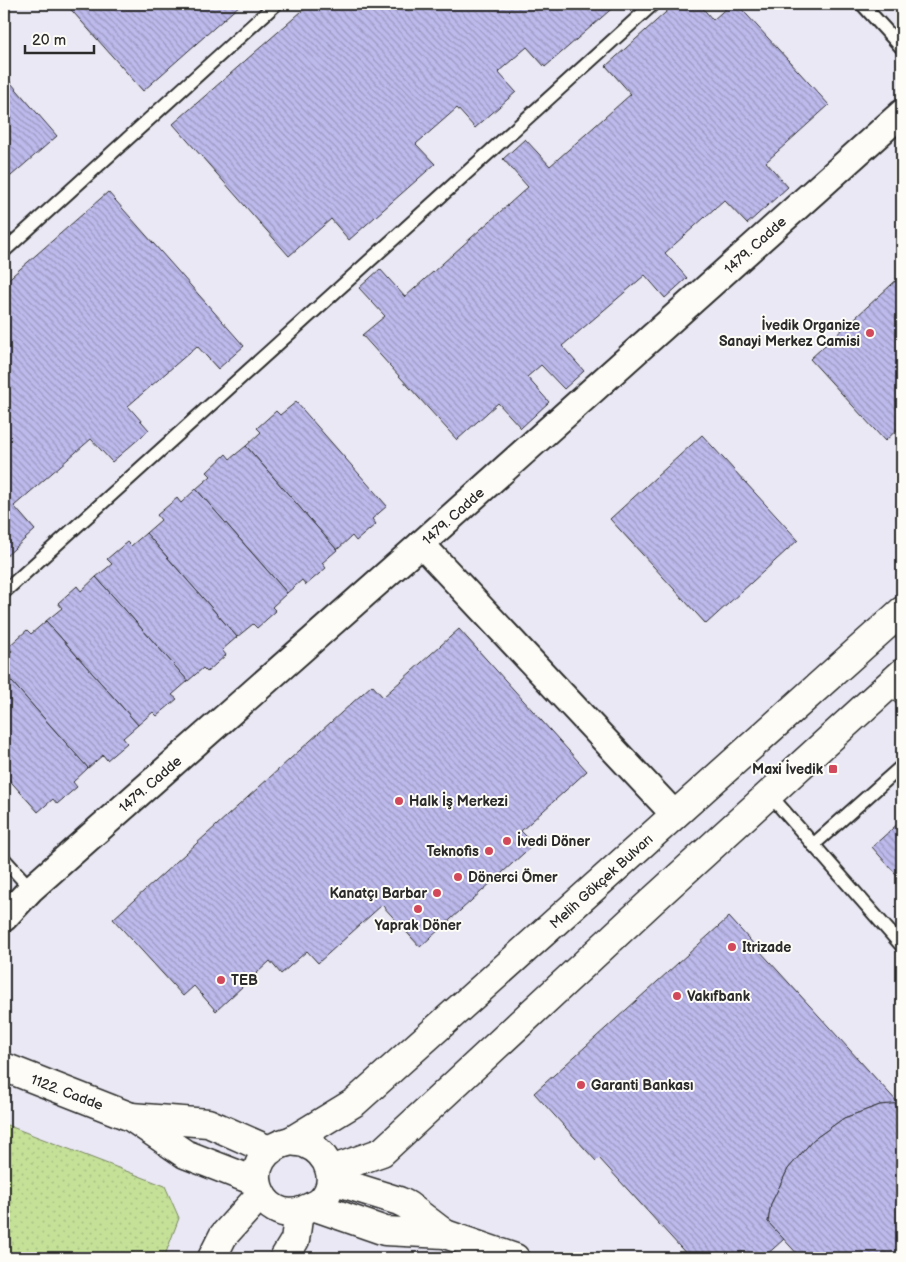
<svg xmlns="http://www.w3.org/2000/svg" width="906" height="1262" viewBox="0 0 906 1262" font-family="'Balsamiq Sans',sans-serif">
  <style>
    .park { fill: url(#park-dots); stroke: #788662 }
    .building { fill: url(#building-back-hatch); stroke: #2b2b2b }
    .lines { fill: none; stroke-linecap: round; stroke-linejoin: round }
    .service-casing { stroke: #2b2b2b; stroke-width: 16 }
    .minor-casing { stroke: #2b2b2b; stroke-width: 30 }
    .secondary-casing { stroke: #2b2b2b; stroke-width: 31 }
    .primary-casing { stroke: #2b2b2b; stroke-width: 31 }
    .service { stroke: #fdfcf7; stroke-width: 12 }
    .minor { stroke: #fdfcf7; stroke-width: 26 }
    .secondary { stroke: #fdfcf7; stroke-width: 28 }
    .primary { stroke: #fdfcf7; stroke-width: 28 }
    .poi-dot { fill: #d1495b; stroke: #fdfcf7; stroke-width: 2 }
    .labels { text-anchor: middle; stroke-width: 4; stroke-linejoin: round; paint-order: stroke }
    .street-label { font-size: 14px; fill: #2b2b2b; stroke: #fdfcf7 }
    .poi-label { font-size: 14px; font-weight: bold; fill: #2b2b2b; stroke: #fdfcf7; text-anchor: start }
  </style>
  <defs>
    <pattern id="park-dots" width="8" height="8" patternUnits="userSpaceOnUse" patternTransform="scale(1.25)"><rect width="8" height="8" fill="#c5e198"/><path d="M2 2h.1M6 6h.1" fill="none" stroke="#a9c183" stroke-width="1.8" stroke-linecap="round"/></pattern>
    <pattern id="building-back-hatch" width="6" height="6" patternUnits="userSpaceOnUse" patternTransform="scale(1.25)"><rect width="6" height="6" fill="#bdbaec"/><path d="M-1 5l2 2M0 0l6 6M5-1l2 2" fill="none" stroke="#9a97bf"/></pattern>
  </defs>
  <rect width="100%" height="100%" fill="#eae8f4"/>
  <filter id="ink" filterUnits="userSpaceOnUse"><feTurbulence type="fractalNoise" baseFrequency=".02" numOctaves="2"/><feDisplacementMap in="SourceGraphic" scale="10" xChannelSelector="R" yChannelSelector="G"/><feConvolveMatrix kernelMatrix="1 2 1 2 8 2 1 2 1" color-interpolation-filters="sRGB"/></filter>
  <g filter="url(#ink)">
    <polygon class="park" points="4,1124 165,1186 179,1218 164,1258 4,1258"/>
    <g class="building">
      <polygon points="66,4 241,4 143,91"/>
      <polygon points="310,4 617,4 545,67 527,47 498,72 516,92 475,128 457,108 416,144 435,164 349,240 331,219 289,256 173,124"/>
      <polygon points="675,4 699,4 713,20 731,4 737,4 829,105 766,162 788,187 747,224 724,200 665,253 687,278 665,298 645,275 562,346 584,371 564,389 541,365 527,377 549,402 521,428 498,403 457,440 362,335 385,316 359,288 380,269 405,297 528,187 503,159 525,139 550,166 631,94 606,66"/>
      <polygon points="4,75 57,136 4,182"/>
      <polygon points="108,192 244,346 218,369 197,346 128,406 149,430 112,462 91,439 14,506 35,530 4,558 4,283"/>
      <polygon points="902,275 902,425 885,441 810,359"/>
      <polygon points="296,402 387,506 372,519 376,524 356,541 352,536 337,550 246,446 261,432 257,428 276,411 280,415"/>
      <polygon points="702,435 798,540 706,624 610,519"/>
      <polygon points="246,446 337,550 322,563 326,568 306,585 302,580 287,593 196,489 211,476 207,472 226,454 230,459"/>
      <polygon points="196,489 287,593 272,607 276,611 257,628 253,624 237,637 146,533 161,520 157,515 177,498 181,503"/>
      <polygon points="146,533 237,637 222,650 226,655 207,672 203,668 188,681 96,577 112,564 107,559 127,542 131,546"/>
      <polygon points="96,577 188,681 172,695 177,699 157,716 153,712 138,725 46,621 62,608 58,603 77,586 81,591"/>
      <polygon points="46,621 138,725 123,738 127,743 107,760 103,755 88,768 4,673 4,659 12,651 8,647 27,630 31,634"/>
      <polygon points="459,629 587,771 521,831 534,844 420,947 382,905 318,963 307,951 281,974 270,961 216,1011 194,986 183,996 113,919 372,685 383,697"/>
      <polygon points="4,673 88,768 73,782 77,787 57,804 53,799 38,812 4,774"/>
      <polygon points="902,820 902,881 872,847"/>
      <polygon points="729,917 899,1104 880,1105 844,1118 813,1140 788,1169 771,1204 768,1222 784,1239 763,1258 690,1258 599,1158 596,1161 534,1093"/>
      <polygon points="902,1103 902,1258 801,1258 768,1222 771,1204 788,1169 813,1140 844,1118 880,1105"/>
    </g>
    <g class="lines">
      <g class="service-casing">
        <g id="service">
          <polyline points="862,4 902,48"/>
          <polyline points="4,251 276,4"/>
          <polyline points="4,592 653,4"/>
          <polyline points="889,684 902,699"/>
          <polyline points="769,794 902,946"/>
          <polyline points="813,845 902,766"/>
          <polyline points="4,859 31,889"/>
        </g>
      </g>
      <g class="minor-casing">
        <g id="minor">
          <polyline points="421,544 675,815"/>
          <polyline points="4,918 31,889 421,544 902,113"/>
        </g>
      </g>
      <g class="secondary-casing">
        <g id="secondary">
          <polyline points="4,1067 131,1117 185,1154 257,1182"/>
          <polyline points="131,1117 208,1123 269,1150"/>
          <polyline points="332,1180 399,1201 407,1205 445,1234"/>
          <polyline points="313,1206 385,1231 445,1234 515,1258"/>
        </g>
      </g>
      <g class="primary-casing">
        <g id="primary">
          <polyline points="291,1141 355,1102 902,611"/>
          <path d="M291 1141C296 1142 302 1142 306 1144 329 1153 340 1183 321 1201 317 1205 310 1207 304 1210 260 1228 231 1154 291 1141Z"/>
          <polyline points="331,1170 382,1152 651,902 902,673"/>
          <polyline points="212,1258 223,1236 261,1194"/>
          <polyline points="284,1258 295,1240 299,1212"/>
        </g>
      </g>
      <use href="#service" class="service"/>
      <use href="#minor" class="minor"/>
      <use href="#secondary" class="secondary"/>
      <use href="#primary" class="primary"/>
    </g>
  </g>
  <g class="poi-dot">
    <circle cx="870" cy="333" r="5"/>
    <rect x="828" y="764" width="10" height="10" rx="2.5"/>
    <circle cx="399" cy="801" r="5"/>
    <circle cx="507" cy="841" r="5"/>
    <circle cx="489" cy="851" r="5"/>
    <circle cx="458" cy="877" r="5"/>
    <circle cx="437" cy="893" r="5"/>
    <circle cx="418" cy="909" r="5"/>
    <circle cx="732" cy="947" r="5"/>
    <circle cx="221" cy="980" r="5"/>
    <circle cx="677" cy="996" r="5"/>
    <circle cx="581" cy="1085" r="5"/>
  </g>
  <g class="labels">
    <g class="street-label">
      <text transform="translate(755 245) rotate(-42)" y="5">1479. Cadde</text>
      <text transform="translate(453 516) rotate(-42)" y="5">1479. Cadde</text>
      <text transform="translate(150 784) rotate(-41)" y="5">1479. Cadde</text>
      <text transform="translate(601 881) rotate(-42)" y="5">Melih Gökçek Bulvarı</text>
      <text transform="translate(67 1092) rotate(21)" y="5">1122. Cadde</text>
    </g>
    <g class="poi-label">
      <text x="860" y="330" text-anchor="end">İvedik Organize<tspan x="860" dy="16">Sanayi Merkez Camisi</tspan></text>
      <text x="823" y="774" text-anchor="end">Maxi İvedik</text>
      <text x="409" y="806">Halk İş Merkezi</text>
      <text x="517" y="846">İvedi Döner</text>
      <text x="479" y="856" text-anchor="end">Teknofis</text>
      <text x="468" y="882">Dönerci Ömer</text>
      <text x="427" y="898" text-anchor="end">Kanatçı Barbar</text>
      <text x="418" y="930" text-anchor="middle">Yaprak Döner</text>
      <text x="742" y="952">Itrizade</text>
      <text x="231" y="985">TEB</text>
      <text x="687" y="1001">Vakıfbank</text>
      <text x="591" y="1090">Garanti Bankası</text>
    </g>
  </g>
  <rect width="906" height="1262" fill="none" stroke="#fdfcf7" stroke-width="20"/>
  <rect x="10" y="10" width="886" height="1242" fill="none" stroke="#2b2b2b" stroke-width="2" filter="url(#ink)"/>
  <path d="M25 45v8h69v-8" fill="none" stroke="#2b2b2b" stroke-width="2.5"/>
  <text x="32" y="45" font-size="15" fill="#2b2b2b" stroke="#fdfcf7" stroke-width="4" paint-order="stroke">20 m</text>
</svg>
